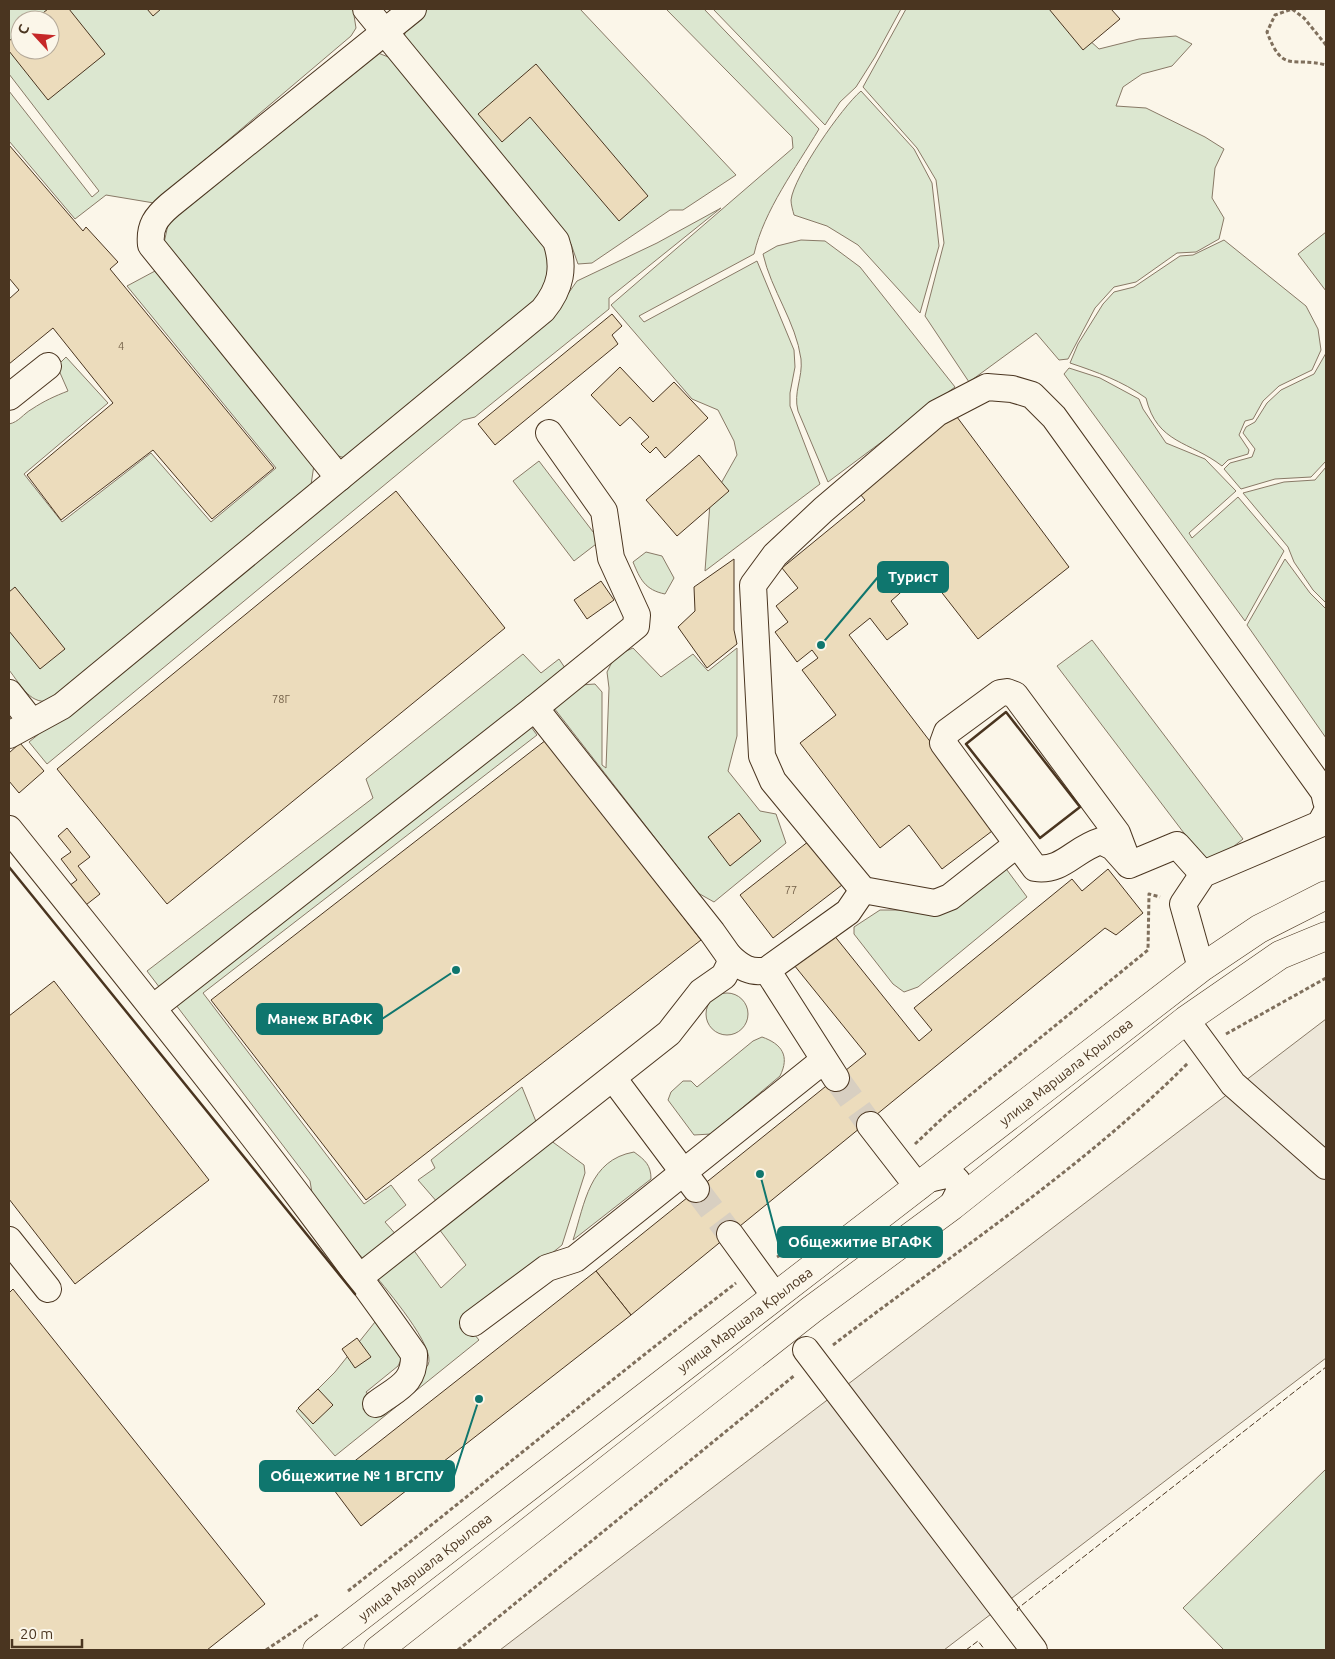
<svg xmlns="http://www.w3.org/2000/svg" width="1335" height="1659" viewBox="0 0 1335 1659" font-family="Ubuntu,sans-serif">
  <style>
    .green { fill: #dce7d0; stroke: #887966; fill-rule: evenodd }
    .parking { fill: #ede7d9; stroke: #887966 }
    .building { fill: #ecdcbc; stroke: #4a3520 }
    .lines { fill: none; stroke-linecap: round; stroke-linejoin: round }
    .minor-tunnel { stroke: #d8cfc1; stroke-width: 26; stroke-dasharray: 26 13; stroke-linecap: butt }
    .minor-casing { stroke: #4a3520; stroke-width: 28 }
    .major-casing { stroke: #4a3520; stroke-width: 29 }
    .path { stroke: #7f6f5c; stroke-width: 3; stroke-dasharray: 4 2.5; stroke-linecap: butt }
    .minor { stroke: #fbf6e9; stroke-width: 26 }
    .major { stroke: #fbf6e9; stroke-width: 28 }
    .fence { stroke: #4a3520; stroke-width: 1; stroke-dasharray: 6 2.5; stroke-linecap: butt }
    .wall { stroke: #4a3520; stroke-width: 2.5 }
    .labels { text-anchor: middle; stroke-width: 4; stroke-linejoin: round; paint-order: stroke }
    .number-label { font-size: 11px; fill: #725f47 }
    .street-label { font-size: 14px; fill: #4a3520; stroke: #fbf6e9 }
    .leader { fill: none; stroke: #0f766e; stroke-width: 2 }
    .callout-dot { fill: #0f766e; stroke: #fbf6e9; stroke-width: 2 }
    .callout { fill: #0f766e; stroke: #0f766e; stroke-width: 2 }
    .callout-label { font-size: 15px; text-anchor: middle; font-weight: bold; fill: #fff }
  </style>
  <rect width="100%" height="100%" fill="#fbf6e9"/>
  <g class="green">
    <path d="M9 9H353L356 28 351 36 154 203 106 195 75 219 9 141V91L92 197 99 191 9 74ZM20 20H50V50H20Z"/>
    <polygon points="424,9 580,9 736,175 683,210 670,210 592,263 578,264 571,244 403,41 408,21"/>
    <path d="M666 9H704L819 129C796 168 764 210 754 254L639 316 644 322 757 261 794 350 795 367 790 393V406L820 484 705 571 710 503 737 455 734 441 718 410 692 399 611 305 793 148 792 137Z"/>
    <polygon points="713,9 901,9 875,57 856,87 840,102 825,125"/>
    <polygon points="906,9 1063,9 1077,29 1099,49 1139,39 1176,36 1192,44 1172,66 1142,74 1123,87 1116,106 1146,108 1205,137 1224,149 1215,168 1212,198 1224,218 1219,239 1196,252 1177,253 1136,282 1114,287 1095,308 1068,359 1059,360 1036,333 969,382 925,316 944,243 936,180 917,148 863,87"/>
    <path d="M378 53 391 58 548 252C551 279 546 287 530 310L346 458 338 456 164 243 169 220Z"/>
    <path d="M861 91 914 149 932 183 939 246 920 313 858 245 827 226 794 215C793 211 791 205 791 200 794 176 842 107 861 91Z"/>
    <polygon points="721,208 609,298 609,309 475,417 463,420 47,764 29,742 468,384 565,298 577,281 657,243"/>
    <polygon points="1326,232 1326,291 1298,254"/>
    <path d="M801 240 825 241 860 267 955 387 828 482 798 411C793 392 803 378 801 359 796 322 771 290 763 254L777 246Z"/>
    <path d="M1224 240 1306 306 1318 329 1321 350 1312 370 1279 386 1263 401 1253 419 1245 421 1239 435 1249 450 1248 454 1228 460 1222 466C1190 441 1157 444 1146 398 1122 381 1097 372 1070 363L1078 344 1103 304 1114 292 1134 287 1180 256 1193 255Z"/>
    <path d="M155 271 315 458 311 485 52 700C31 707 21 685 9 670V424C19 422 23 414 32 409 44 401 55 396 68 391L57 366 66 357 108 403 24 474 62 522 151 453 211 522 276 468 127 286Z"/>
    <polygon points="1326,353 1326,461 1311,477 1275,479 1241,489 1224,469 1230,463 1252,457 1255,449 1243,433 1246,427 1255,422 1267,403 1281,390 1314,374"/>
    <polygon points="1069,368 1100,378 1139,399 1143,409 1166,443 1205,459 1236,491 1189,533 1192,538 1238,497 1284,551 1245,621 1064,374"/>
    <polygon points="539,461 600,541 574,561 513,481"/>
    <polygon points="1326,467 1326,603 1313,590 1294,562 1288,547 1243,493 1284,482 1315,480"/>
    <path d="M646 552 662 556 674 578 665 594C645 590 640 579 633 562Z"/>
    <polygon points="1285,559 1310,593 1326,609 1326,738 1247,625"/>
    <polygon points="1092,640 1243,839 1209,866 1057,666"/>
    <polygon points="633,648 661,677 693,654 708,671 737,648 737,736 728,771 760,811 776,814 786,843 714,902 698,893 554,708 581,685 595,684 602,692 602,765 606,768 609,688 607,672 615,656"/>
    <polygon points="523,654 541,673 559,659 569,674 163,992 147,971 373,798 366,779"/>
    <polygon points="531,727 537,735 203,993 364,1204 391,1185 406,1205 385,1222 398,1237 364,1260 313,1199 310,1181 176,1005"/>
    <polygon points="1004,866 1027,897 918,987 904,992 893,984 854,934 854,927 880,910 926,910"/>
    <circle cx="727" cy="1014" r="21"/>
    <path d="M762 1037C782 1044 790 1056 780 1076L711 1134 694 1135 668 1100 671 1092 683 1081H691L697 1087 753 1041Z"/>
    <polygon points="522,1087 537,1124 438,1203 418,1180 435,1168 431,1160"/>
    <path d="M550 1140 584 1165 585 1173 562 1245 465 1323 479 1340 335 1456 296 1411 335 1372 375 1322 402 1358 398 1366 366 1392 378 1408C386 1402 424 1371 428 1365 437 1348 386 1289 374 1274L410 1245 441 1288 466 1265 436 1225Z"/>
    <path d="M634 1152C645 1160 651 1165 651 1179L573 1240C585 1203 589 1160 634 1152Z"/>
    <polygon points="1326,1469 1326,1650 1224,1650 1183,1608"/>
  </g>
  <polygon class="parking" points="1326,1019 1326,1358 944,1650 500,1650"/>
  <g class="building">
    <polygon points="48,9 69,9 105,54 48,100 9,51 9,41 20,32 20,50 50,50 50,20 34,20"/>
    <polygon points="147,9 161,9 153,16"/>
    <polygon points="1049,9 1111,9 1120,19 1083,50"/>
    <polygon points="536,64 648,196 619,221 530,117 502,142 478,114"/>
    <polygon points="9,145 83,231 86,227 118,262 110,269 274,468 212,519 153,450 61,520 27,475 113,403 53,328 9,364 9,299 19,290 9,278"/>
    <polygon points="612,314 622,326 612,335 618,344 495,445 478,424"/>
    <polygon points="620,367 653,402 674,382 708,418 665,458 656,447 650,453 641,444 649,437 630,417 620,426 591,395"/>
    <polygon points="954,413 1069,567 978,639 925,571 891,601 908,624 887,640 870,618 849,635 996,828 942,869 909,825 880,848 800,743 836,715 802,670 818,658 812,650 797,662 775,632 788,622 776,606 798,588 782,568 865,500 856,489"/>
    <polygon points="699,455 729,491 677,536 646,500"/>
    <polygon points="396,491 505,628 167,904 57,769"/>
    <polygon points="734,559 734,630 737,644 707,668 678,627 695,611 694,587"/>
    <polygon points="601,581 614,600 587,619 574,600"/>
    <polygon points="15,587 65,649 40,669 9,631 9,592"/>
    <polygon points="546,740 701,940 366,1200 211,1000"/>
    <polygon points="20,743 44,771 19,793 9,781 9,753"/>
    <polygon points="739,813 761,841 730,866 708,837"/>
    <polygon points="67,828 90,857 78,866 100,894 82,908 66,888 77,880 61,859 71,852 58,836"/>
    <polygon points="809,841 842,885 773,938 740,895"/>
    <polygon points="1108,869 1143,913 1116,935 1105,928 631,1315 596,1271 866,1054 794,965 833,934 919,1041 932,1030 914,1008 1072,879 1082,891"/>
    <polygon points="54,981 209,1180 75,1284 9,1199 9,1016"/>
    <polygon points="596,1271 631,1315 361,1526 328,1482"/>
    <polygon points="13,1289 265,1604 207,1650 9,1650 9,1293"/>
    <polygon points="357,1338 371,1357 355,1368 342,1349"/>
    <polygon points="318,1389 333,1405 313,1424 298,1408"/>
  </g>
  <g class="lines">
    <g class="minor-tunnel">
      <polyline points="836,1078 870,1125"/>
      <polyline points="696,1189 730,1234"/>
    </g>
    <g class="minor-casing">
      <g id="minor">
        <polyline points="9,397 48,366"/>
        <path d="M339 478 151 245C149 226 156 217 170 205L413 9"/>
        <polyline points="9,693 31,721"/>
        <path d="M9 735 62 706 543 310C561 288 565 267 556 241L366 9"/>
        <path d="M9 829C147 1001 287 1173 414 1354 415 1384 397 1388 376 1404"/>
        <polyline points="1016,845 950,897 935,903 863,890 773,781 762,756 753,585 775,555 823,510 937,413 987,387 1012,389 1032,395 1054,417 1324,792 1326,801"/>
        <path d="M1129 865 1117 833 1015 695 1007 692 1000 693 947 732 943 743 1035 868C1063 872 1074 849 1101 841L1113 847 1129 865 1177 845 1203 874"/>
        <path d="M729 956C740 967 751 974 767 970L848 912 863 890"/>
        <polyline points="1201,968 1183,904 1203,874 1320,824 1326,813"/>
        <polyline points="767,970 836,1078"/>
        <polyline points="153,1008 535,708 636,626 637,615 611,558 604,511 549,433"/>
        <polyline points="1186,1020 1233,1084 1326,1166"/>
        <polyline points="613,1078 696,1189"/>
        <polyline points="870,1125 918,1187"/>
        <polyline points="928,1179 950,1174 957,1181 960,1190 952,1206"/>
        <polyline points="730,1234 775,1296"/>
        <polyline points="9,1240 48,1289"/>
        <polyline points="360,1277 669,1033 701,992 724,976 730,964 729,956 712,932 535,708"/>
        <polyline points="473,1323 547,1268 575,1259 824,1060"/>
        <polyline points="806,1350 1034,1650"/>
      </g>
    </g>
    <g class="major-casing">
      <g id="major">
        <polyline points="317,1650 1201,968 1259,929 1326,895"/>
        <polyline points="378,1650 811,1310 952,1206 1186,1020 1280,955 1326,936"/>
      </g>
    </g>
    <g class="path">
      <path d="M1326 45 1304 18 1292 9 1275 15 1267 32C1283 75 1293 56 1326 65"/>
      <polyline points="1226,1034 1326,978"/>
      <polyline points="915,1144 948,1113 1148,950 1149,894 1160,897"/>
      <polyline points="777,1257 794,1248"/>
      <path d="M833 1345C953 1253 1081 1170 1188 1063"/>
      <path d="M348 1591C478 1489 605 1384 736 1283"/>
      <polyline points="266,1650 319,1614"/>
      <polyline points="458,1650 795,1375"/>
    </g>
    <use href="#minor" class="minor"/>
    <use href="#major" class="major"/>
    <g class="fence">
      <polyline points="1018,1611 1017,1609 1326,1367"/>
      <polyline points="966,1650 978,1641 985,1650"/>
    </g>
    <g class="wall">
      <polygon points="1006,712 1080,807 1040,838 966,744"/>
      <polyline points="9,867 355,1294"/>
    </g>
  </g>
  <g class="labels">
    <g class="number-label">
      <text x="121" y="350">4</text>
      <text x="281" y="703">78Г</text>
      <text x="791" y="894">77</text>
    </g>
    <g class="street-label">
      <text transform="translate(1066 1072) rotate(-38)" y="5">улица Маршала Крылова</text>
      <text transform="translate(745 1320) rotate(-37)" y="5">улица Маршала Крылова</text>
      <text transform="translate(425 1567) rotate(-38)" y="5">улица Маршала Крылова</text>
    </g>
  </g>
  <path class="leader" d="M821 645L878 577M456 970L382 1019M760 1174L778 1242M479 1399L454 1476"/>
  <g class="callout-dot">
    <circle cx="821" cy="645" r="5"/>
    <circle cx="456" cy="970" r="5"/>
    <circle cx="760" cy="1174" r="5"/>
    <circle cx="479" cy="1399" r="5"/>
  </g>
  <g class="callout">
    <rect x="878" y="562" width="70" height="30" rx="5"/>
    <rect x="257" y="1004" width="125" height="30" rx="5"/>
    <rect x="778" y="1227" width="164" height="30" rx="5"/>
    <rect x="260" y="1461" width="194" height="30" rx="5"/>
  </g>
  <g class="callout-label">
    <text x="913" y="582">Турист</text>
    <text x="320" y="1024">Манеж ВГАФК</text>
    <text x="860" y="1247">Общежитие ВГАФК</text>
    <text x="357" y="1481">Общежитие № 1 ВГСПУ</text>
  </g>
  <rect width="1335" height="1659" fill="none" stroke="#4a3520" stroke-width="20"/>
  <g transform="translate(35 35) rotate(296)"><circle r="24" fill="#fbf6e9" stroke="#b4a999"/>
  <path d="M0-4L9 19L0 12L-9 19Z" fill="#c62828"/>
  <text y="-8" font-size="14" font-weight="bold" text-anchor="middle" fill="#4a3520">С</text>
  </g>
  <path d="M12 1639v8h70v-8" fill="none" stroke="#4a3520" stroke-width="2.5"/>
  <text x="20" y="1639" font-size="15" fill="#4a3520" stroke="#fbf6e9" stroke-width="4" paint-order="stroke">20 m</text>
</svg>
